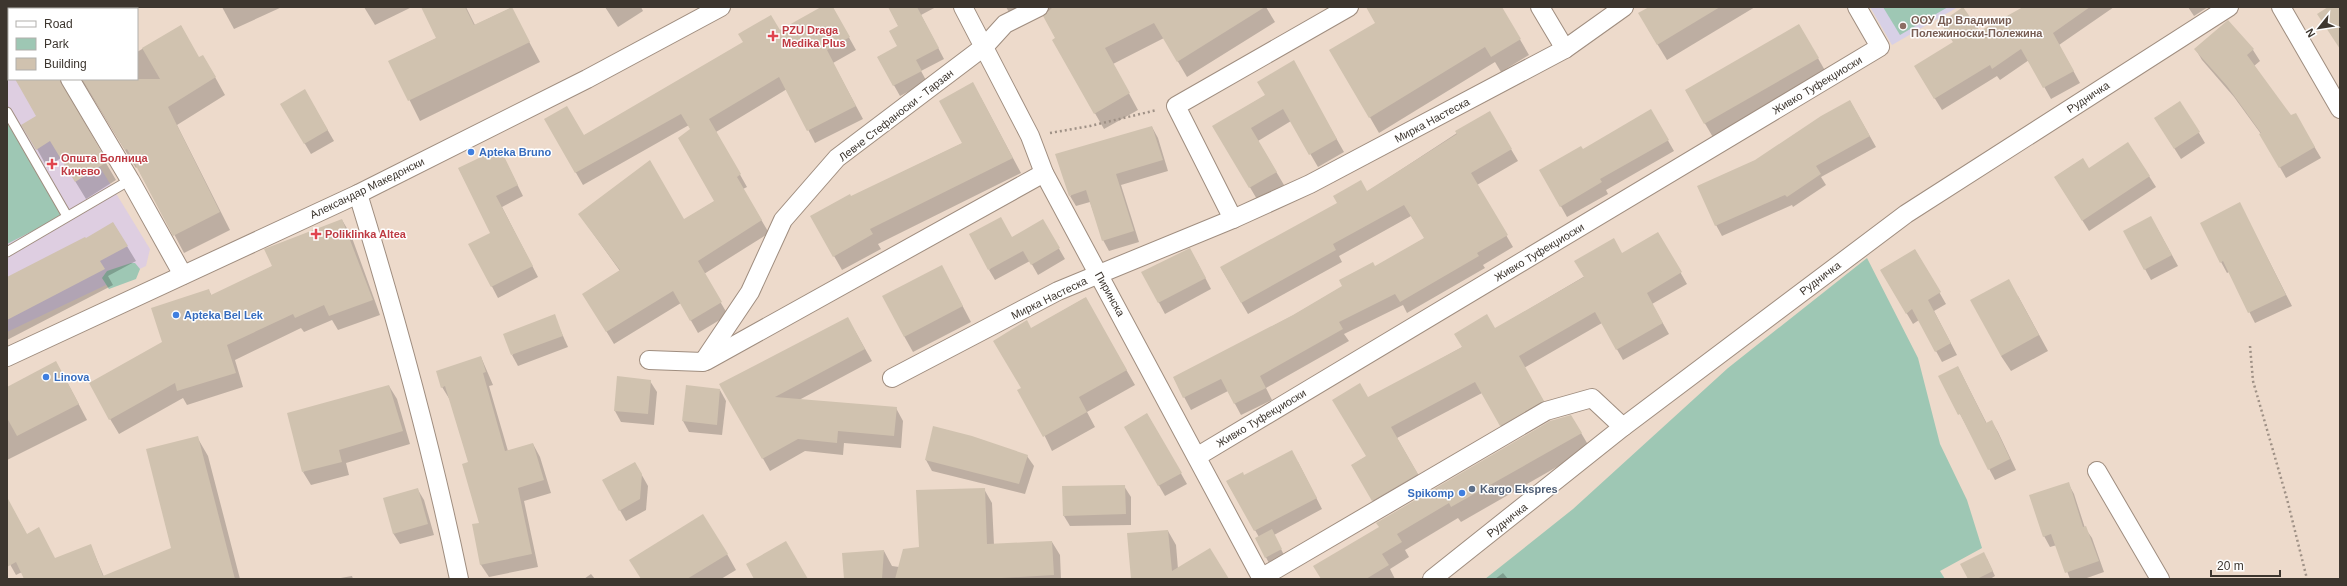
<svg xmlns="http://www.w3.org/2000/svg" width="2347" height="586" viewBox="0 0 2347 586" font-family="Helvetica,sans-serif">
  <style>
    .education { fill: #d7d0e6 }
    .medical { fill: #decee1 }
    .green { fill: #9ec7b4 }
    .shadow { fill: #0003 }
    .building { fill: #d0c2af }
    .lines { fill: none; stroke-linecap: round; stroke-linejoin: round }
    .service-casing { stroke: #9f8d7f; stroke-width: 11 }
    .minor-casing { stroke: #9f8d7f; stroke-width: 20 }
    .path { stroke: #9f9186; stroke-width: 2.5; stroke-dasharray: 2 3; stroke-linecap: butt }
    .service { stroke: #fff; stroke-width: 9 }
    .minor { stroke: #fff; stroke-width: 18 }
    .education-dot { fill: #8d6e63; stroke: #fff; stroke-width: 1.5 }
    .health-dot { fill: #e0444e; stroke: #fff; stroke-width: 1.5 }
    .shop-dot { fill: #3f7fe0; stroke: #fff; stroke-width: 1.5 }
    .service-dot { fill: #5c6f8a; stroke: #fff; stroke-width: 1.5 }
    .labels { text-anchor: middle; stroke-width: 3; stroke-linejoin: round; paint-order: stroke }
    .education-label { font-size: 11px; font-weight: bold; fill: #785e54; stroke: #fff; text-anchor: start }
    .health-label { font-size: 11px; font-weight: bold; fill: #be3a42; stroke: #fff; text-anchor: start }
    .street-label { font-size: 11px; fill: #3d362f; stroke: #fff }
    .shop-label { font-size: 11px; font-weight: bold; fill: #366cbe; stroke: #fff; text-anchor: start }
    .service-label { font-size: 11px; font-weight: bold; fill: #4e5e75; stroke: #fff; text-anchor: start }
  </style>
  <rect width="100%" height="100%" fill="#eddacb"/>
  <polygon class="education" points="1870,7 1958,7 1892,45"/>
  <polygon class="medical" points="7,16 9,19 9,79 46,79 150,249 146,266 7,332"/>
  <g class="green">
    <polygon points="1883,7 1948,7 1900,35"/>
    <polygon points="7,120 64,215 7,244"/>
    <polygon points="1867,258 1918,358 1940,444 1967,500 1982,548 1940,571 1945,579 1485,579 1573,509 1728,368"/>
    <polygon points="131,263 135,263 140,269 136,279 109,289 102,278 107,271"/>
  </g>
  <g class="shadow">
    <polygon points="222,7 282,7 234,29"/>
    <polygon points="364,7 412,7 375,25"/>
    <polygon points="422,7 466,7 475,25 511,8 540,62 420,121 390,61 437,38"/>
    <polygon points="605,7 641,7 643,11 618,27"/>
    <polygon points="824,7 832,7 856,50 833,63 863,119 815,143 787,89 716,132 747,187 743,189 769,233 704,274 728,315 698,333 681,303 614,344 591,306 620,271 579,214 684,220 715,201 689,125 583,185 545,119 583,136"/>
    <polygon points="889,7 936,7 921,15 944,59 921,71 927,82 900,96 878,57 898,47 899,27"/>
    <polygon points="1006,7 1266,7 1275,22 1187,77 1164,38 1113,64 1138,110 1104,129 1053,40 1056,38 1048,12 1017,26"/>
    <polygon points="1380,7 1501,7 1529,55 1501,72 1495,62 1379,133 1331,50 1376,24"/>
    <polygon points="1651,7 1755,7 1667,60 1648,29"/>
    <polygon points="2025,7 2114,7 2059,45 2080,83 2051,99 2029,60 2000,80 1997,76 1942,110 1922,78 1954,43 1941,23 1980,32"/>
    <polygon points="2188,7 2208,7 2194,16"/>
    <polygon points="7,19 9,22 9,66 7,63"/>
    <polygon points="2228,21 2253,50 2260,61 2254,66 2291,117 2295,114 2321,158 2286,178 2261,134 2234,97 2202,60 2196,50"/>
    <polygon points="1799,25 1827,74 1714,139 1686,91"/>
    <polygon points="181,26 199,59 215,77 225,95 177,125 230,230 184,253 138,166 136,168 86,87 74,88 69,97 70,102 116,180 86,199 61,158 47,167 37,149 38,116 16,79 137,79 137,52"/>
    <polygon points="1293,62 1344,152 1318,167 1291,121 1258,141 1284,185 1258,201 1214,126 1266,95"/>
    <polygon points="305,91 334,141 311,154 281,104"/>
    <polygon points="981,98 1021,173 878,244 881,249 842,270 834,256 851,197 963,143"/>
    <polygon points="1850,101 1876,147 1821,177 1826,185 1793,207 1792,205 1722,236 1716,225 1756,161"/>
    <polygon points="1651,111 1674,151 1606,190 1608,194 1567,217 1541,171 1583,150"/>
    <polygon points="1489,112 1518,161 1477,185 1513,247 1483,265 1485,268 1407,313 1403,305 1344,334 1349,341 1266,388 1272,400 1241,415 1228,391 1191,410 1174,378 1294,315 1425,238 1411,216 1339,256 1342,262 1248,314 1221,268 1367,192"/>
    <polygon points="1152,127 1158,138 1168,171 1121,185 1139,242 1109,251 1103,240 1090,202 1076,206 1070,196"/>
    <polygon points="2162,129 2199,133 2205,143 2181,159"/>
    <polygon points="505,160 523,196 502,207 538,277 498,298 470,245 492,233 459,169"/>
    <polygon points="2088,169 2149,176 2156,187 2089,231 2062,188"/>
    <polygon points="2240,204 2292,306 2255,323 2229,272 2227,273 2221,262"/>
    <polygon points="342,220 351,235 380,315 338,330 332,320 304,332 301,328 235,360 243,387 187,405 183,398 119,434 110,419 163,343 209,291 212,296 273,266"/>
    <polygon points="1043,221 1065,259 1038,275 1030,261 995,280 989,270 1012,239"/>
    <polygon points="113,223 136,261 108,276 113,285 7,340 7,278 86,239"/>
    <polygon points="2157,228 2178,266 2151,280 2124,231"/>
    <polygon points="1658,233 1687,284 1652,304 1669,334 1623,360 1602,323 1524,368 1550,412 1507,436 1482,393 1397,438 1424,485 1379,511 1352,465 1367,456 1368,399 1495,329"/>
    <polygon points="1915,250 1946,304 1934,311 1957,355 1942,362 1919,320 1913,324 1881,270"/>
    <polygon points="1196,260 1211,289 1165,314 1143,273"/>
    <polygon points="950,282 971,322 913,352 904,336"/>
    <polygon points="2018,296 2048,351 2011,371 2001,356"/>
    <polygon points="1085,298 1135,385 1087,412 1095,427 1052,451 1022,389 1031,329"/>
    <polygon points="554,316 568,347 518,366 512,355"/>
    <polygon points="855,331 872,361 799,400 896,408 903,421 901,448 844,443 843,455 805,451 770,471 721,384"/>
    <polygon points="481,357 493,385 489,386 508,451 533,444 540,457 551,493 524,501 538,567 489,577 481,565 480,524 469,463 450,400 442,387"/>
    <polygon points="1958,367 1987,424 1992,422 1998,432 2016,470 1995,480 1940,376"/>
    <polygon points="65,378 87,420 7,460 7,389"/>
    <polygon points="650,381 657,392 654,425 621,422 615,411"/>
    <polygon points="389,386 397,399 410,444 346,463 349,475 311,485 303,472"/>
    <polygon points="720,390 726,401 722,435 689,432 683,421"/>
    <polygon points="1147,414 1187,484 1165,496 1125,427"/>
    <polygon points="1571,416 1590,448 1461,522 1458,518 1405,550 1409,557 1390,569 1395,579 1322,579"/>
    <polygon points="197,437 208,456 240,579 135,579 172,548"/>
    <polygon points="1027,456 1034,466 1025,494 932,471 926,460"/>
    <polygon points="1298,462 1322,509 1274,535 1284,555 1269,563 1256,539 1259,537 1227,482"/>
    <polygon points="635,463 648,486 646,510 626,521 603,480"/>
    <polygon points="2068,483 2074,494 2085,528 2092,538 2104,572 2084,579 2070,579 2057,545 2050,547 2044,536"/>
    <polygon points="1124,486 1131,497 1131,525 1070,526 1064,516"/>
    <polygon points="984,489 992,503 994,545 1052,542 1060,555 1061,579 845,579 884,551 892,566 899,567"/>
    <polygon points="418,490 424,500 434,535 400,544 393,533"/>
    <polygon points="7,499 27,535 55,559 91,546 105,579 25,579 22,572 16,575 7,559"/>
    <polygon points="1168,531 1176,545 1178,569 1228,579 1132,579"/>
    <polygon points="727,554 736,570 721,579 642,579"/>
    <polygon points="1987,559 1995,576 1990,579 1969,579"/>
    <polygon points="1503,573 1508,579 1495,579"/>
    <polygon points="591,574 595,579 584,579"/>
    <polygon points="352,576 353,579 335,579"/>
  </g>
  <g class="building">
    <polygon points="421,7 465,7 474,25 512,7 530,42 408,101 388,61 436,38"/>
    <polygon points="821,7 833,7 850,37 827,50 856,106 807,131 779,77 709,119 741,174 737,177 762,220 698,261 722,302 690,321 673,291 606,332 582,294 620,270 578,214 650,160 684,219 714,201 678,138 690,129 681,114 575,173 544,119 567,106 584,135 743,42 738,34 771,15 780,30"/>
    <polygon points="888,7 917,7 939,48 916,60 922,71 893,86 877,57 897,46 889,31 898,26"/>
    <polygon points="1053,7 1265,7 1177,62 1154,23 1105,48 1130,93 1094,114 1052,40 1055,38 1043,16"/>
    <polygon points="1366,7 1502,7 1521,39 1491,57 1485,47 1369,118 1329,50 1375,23"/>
    <polygon points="1649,7 1720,7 1657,45 1638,13"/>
    <polygon points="1963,7 1980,31 2023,7 2090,7 2053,33 2074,71 2043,88 2021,49 1992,69 1990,65 1934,99 1914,66 1953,42 1940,23"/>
    <polygon points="2328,7 2340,7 2340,49 2317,14"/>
    <polygon points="2228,20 2254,49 2247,55 2291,115 2296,113 2315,147 2279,168 2259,134 2261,133 2227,86 2194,49"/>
    <polygon points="1799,24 1819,58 1704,124 1685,90"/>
    <polygon points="181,25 199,57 203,55 216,77 168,107 220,212 173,236 127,149 125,150 82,79 160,79 142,48"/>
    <polygon points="1294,60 1337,139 1309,155 1283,109 1251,128 1277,172 1249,188 1212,126 1265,95 1257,82"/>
    <polygon points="15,79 60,79 107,162 75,182 50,141 36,150 21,125 36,116"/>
    <polygon points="973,82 1013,158 870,229 873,234 833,257 810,216 850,194 851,196 962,143 939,101"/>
    <polygon points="305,89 328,130 304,144 280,104"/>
    <polygon points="1850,100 1870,136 1816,166 1821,174 1787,197 1785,195 1715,226 1697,186 1755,160 1821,116"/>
    <polygon points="2180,101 2200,132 2174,149 2154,118"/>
    <polygon points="1651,109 1669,140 1600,179 1602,182 1560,207 1539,170 1581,146 1583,149"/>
    <polygon points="1490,111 1512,149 1471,173 1508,235 1477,253 1479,256 1400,302 1395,294 1339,322 1343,329 1260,376 1266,388 1234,404 1221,379 1183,398 1173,377 1293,315 1342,286 1339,280 1373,262 1375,266 1424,238 1404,205 1333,244 1336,250 1241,303 1220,267 1337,203 1333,196 1361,180 1367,191 1457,134 1455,131"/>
    <polygon points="1152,126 1163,160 1116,174 1134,231 1102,241 1086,190 1069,196 1055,154"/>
    <polygon points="2128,142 2150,176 2082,221 2054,177 2083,158 2089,168"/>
    <polygon points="500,148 518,185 496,196 533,266 491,287 468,244 490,233 458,168"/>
    <polygon points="2240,202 2286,295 2248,313 2223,261 2220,263 2200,223"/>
    <polygon points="2151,216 2172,255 2144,270 2123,231"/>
    <polygon points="1001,217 1012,237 1043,219 1060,248 1031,265 1023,251 988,270 969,234"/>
    <polygon points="342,219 373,300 329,316 324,305 295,318 293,314 227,345 236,373 177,391 175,383 109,420 89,383 162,342 151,308 209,289 211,295 272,266 264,249"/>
    <polygon points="113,222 128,246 100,261 105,269 7,320 7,277 85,237 86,238"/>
    <polygon points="1658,232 1682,272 1647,293 1663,323 1616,350 1595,312 1519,356 1544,401 1500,426 1475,382 1391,427 1418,474 1372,501 1351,465 1366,456 1332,400 1360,383 1368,397 1462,347 1454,334 1487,314 1495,328 1584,277 1574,261 1614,238 1622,253"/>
    <polygon points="1190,248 1206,278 1158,303 1141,272"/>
    <polygon points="1915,249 1941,292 1928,300 1951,343 1935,352 1912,309 1906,314 1880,270"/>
    <polygon points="942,265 963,306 904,337 882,296"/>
    <polygon points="2009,279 2039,335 2001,356 1970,300"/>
    <polygon points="1086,297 1127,370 1079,397 1087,412 1043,437 1017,390 1021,388 993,341 1027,320 1031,328"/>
    <polygon points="555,314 563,336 511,355 503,334"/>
    <polygon points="848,317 865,349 775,397 897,407 894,436 838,431 837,443 798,439 762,459 719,384"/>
    <polygon points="481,356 486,372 483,373 505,451 533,443 544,480 518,488 532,554 480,565 472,524 479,523 462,464 468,462 445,386 441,388 436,371"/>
    <polygon points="56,361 79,404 17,436 7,418 7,387"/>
    <polygon points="1958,366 1986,423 1992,420 2010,459 1988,470 1960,414 1958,415 1938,376"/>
    <polygon points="617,376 651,380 648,414 614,411"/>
    <polygon points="389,385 403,431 339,450 342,462 302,472 287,413"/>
    <polygon points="686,385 720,389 717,425 682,421"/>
    <polygon points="1147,413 1182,473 1158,486 1124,427"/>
    <polygon points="1571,415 1582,433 1451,507 1449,503 1397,534 1402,542 1382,554 1389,565 1366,579 1321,579 1313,566 1379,527 1376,523 1550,421"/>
    <polygon points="933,426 972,436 1028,455 1019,484 925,460"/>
    <polygon points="198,436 235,579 24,579 16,562 7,567 7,497 27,534 39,527 55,558 91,544 103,576 171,548 146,449"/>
    <polygon points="1292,450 1317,498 1254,531 1226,481 1243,472 1244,475"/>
    <polygon points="635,462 642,474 640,499 619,511 602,480"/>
    <polygon points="2069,482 2083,527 2086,526 2099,561 2065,573 2051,534 2043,537 2029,495"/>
    <polygon points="1125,485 1126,514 1063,516 1062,486"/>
    <polygon points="418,488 428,524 393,534 383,498"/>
    <polygon points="985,488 987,544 1052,541 1054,575 986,579 895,579 903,549 919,547 916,490"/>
    <polygon points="703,514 728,554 687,579 641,579 629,560"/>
    <polygon points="1272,529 1282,549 1265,558 1255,538"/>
    <polygon points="1168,530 1172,571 1210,548 1229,579 1131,579 1127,533"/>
    <polygon points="786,541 808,579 754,579 746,564"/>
    <polygon points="884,550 882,579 844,579 842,553"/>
    <polygon points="1984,552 1993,571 1977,579 1968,579 1960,564"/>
  </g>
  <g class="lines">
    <g class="service-casing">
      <g id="service">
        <polyline points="7,112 67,216"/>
        <polyline points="7,252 130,180"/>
      </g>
    </g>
    <g class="minor-casing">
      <g id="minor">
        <polyline points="23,7 25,9"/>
        <polyline points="963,7 1030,136 1044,173 1262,579"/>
        <polyline points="1540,7 1565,49"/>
        <polyline points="2281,7 2340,109"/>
        <polyline points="53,9 55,7"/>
        <polyline points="70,79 130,180 183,275"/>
        <path d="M358 194C397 321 432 449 459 579"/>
        <polyline points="1233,219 1176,106 1349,7"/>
        <polyline points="7,357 358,194 587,79 721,7"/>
        <polyline points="649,360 703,362 750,292 783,220 837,158 985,46 1005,24 1039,7"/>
        <polyline points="706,361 1044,173"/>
        <polyline points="892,378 1058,291 1233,219 1310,184 1565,49 1624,7"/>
        <polyline points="1198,456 1880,47 1857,7"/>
        <polyline points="2097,471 2160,579"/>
        <polyline points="1261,578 1546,411 1592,398 1623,427"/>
        <polyline points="1432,579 1623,427 1906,214 2229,7"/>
      </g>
    </g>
    <g class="path">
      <polyline points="1050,133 1090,126 1157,110"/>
      <polyline points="2250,346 2253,381 2287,499 2307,579"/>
    </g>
    <use href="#service" class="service"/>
    <use href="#minor" class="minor"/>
  </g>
  <circle class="education-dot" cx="1903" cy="26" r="4"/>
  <g class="health-dot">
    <path d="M771 30h4v4h4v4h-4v4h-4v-4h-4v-4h4z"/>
    <path d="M50 158h4v4h4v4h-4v4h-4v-4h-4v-4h4z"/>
    <path d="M314 228h4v4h4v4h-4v4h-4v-4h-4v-4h4z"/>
  </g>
  <g class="shop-dot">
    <circle cx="471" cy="152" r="4"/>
    <circle cx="176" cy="315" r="4"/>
    <circle cx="46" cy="377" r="4"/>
    <circle cx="1462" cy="493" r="4"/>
  </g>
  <circle class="service-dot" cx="1472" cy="489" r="4"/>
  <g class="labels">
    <g class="education-label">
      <text x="1911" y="24">ООУ Др Владимир<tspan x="1911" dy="13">Полежиноски-Полежина</tspan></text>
    </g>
    <g class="health-label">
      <text x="782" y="34">PZU Draga<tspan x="782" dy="13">Medika Plus</tspan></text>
      <text x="61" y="162">Општа Болница<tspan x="61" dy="13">Кичево</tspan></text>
      <text x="325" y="238">Poliklinka Altea</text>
    </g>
    <g class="street-label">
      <text transform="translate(1817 85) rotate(-31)" y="4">Живко Туфекџиоски</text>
      <text transform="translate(2088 97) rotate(-33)" y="4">Рудничка</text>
      <text transform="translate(896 115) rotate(-38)" y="4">Левче Стефаноски - Тарзан</text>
      <text transform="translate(1432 120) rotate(-28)" y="4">Мирка Настеска</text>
      <text transform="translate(367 188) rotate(-26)" y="4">Александар Македонски</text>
      <text transform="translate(1539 252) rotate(-31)" y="4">Живко Туфекџиоски</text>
      <text transform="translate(1820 278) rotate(-37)" y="4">Рудничка</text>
      <text transform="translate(1110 294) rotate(61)" y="4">Пиринска</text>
      <text transform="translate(1049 298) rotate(-26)" y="4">Мирка Настеска</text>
      <text transform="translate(1261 418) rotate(-31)" y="4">Живко Туфекџиоски</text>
      <text transform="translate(1507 520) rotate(-38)" y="4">Рудничка</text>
    </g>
    <g class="shop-label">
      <text x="479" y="156">Apteka Bruno</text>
      <text x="184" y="319">Apteka Bel Lek</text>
      <text x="54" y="381">Linova</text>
      <text x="1454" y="497" text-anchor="end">Spikomp</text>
    </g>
    <g class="service-label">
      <text x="1480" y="493">Kargo Ekspres</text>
    </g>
  </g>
  <rect width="2347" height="586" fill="none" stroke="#3d362f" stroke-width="16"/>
  <rect x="8" y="8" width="130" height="72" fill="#ffffff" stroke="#b1afac"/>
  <rect x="16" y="21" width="20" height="6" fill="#ffffff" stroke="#b1afac"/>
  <text x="44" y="28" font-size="12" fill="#3d362f">Road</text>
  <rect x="16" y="38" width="20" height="12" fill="#9ec7b4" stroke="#b1afac"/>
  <text x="44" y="48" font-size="12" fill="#3d362f">Park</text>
  <rect x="16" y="58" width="20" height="12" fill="#d0c2af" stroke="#b1afac"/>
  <text x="44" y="68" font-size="12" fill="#3d362f">Building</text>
  <g transform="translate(2319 28) rotate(240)" stroke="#ffffff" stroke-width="3" paint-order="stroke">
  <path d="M0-3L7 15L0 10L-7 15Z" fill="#3d362f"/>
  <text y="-6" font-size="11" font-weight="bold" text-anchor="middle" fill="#3d362f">N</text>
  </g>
  <path d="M2211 570v6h69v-6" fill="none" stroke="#3d362f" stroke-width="2"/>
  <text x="2217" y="570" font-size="12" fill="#3d362f" stroke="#ffffff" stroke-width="3" paint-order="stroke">20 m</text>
</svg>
